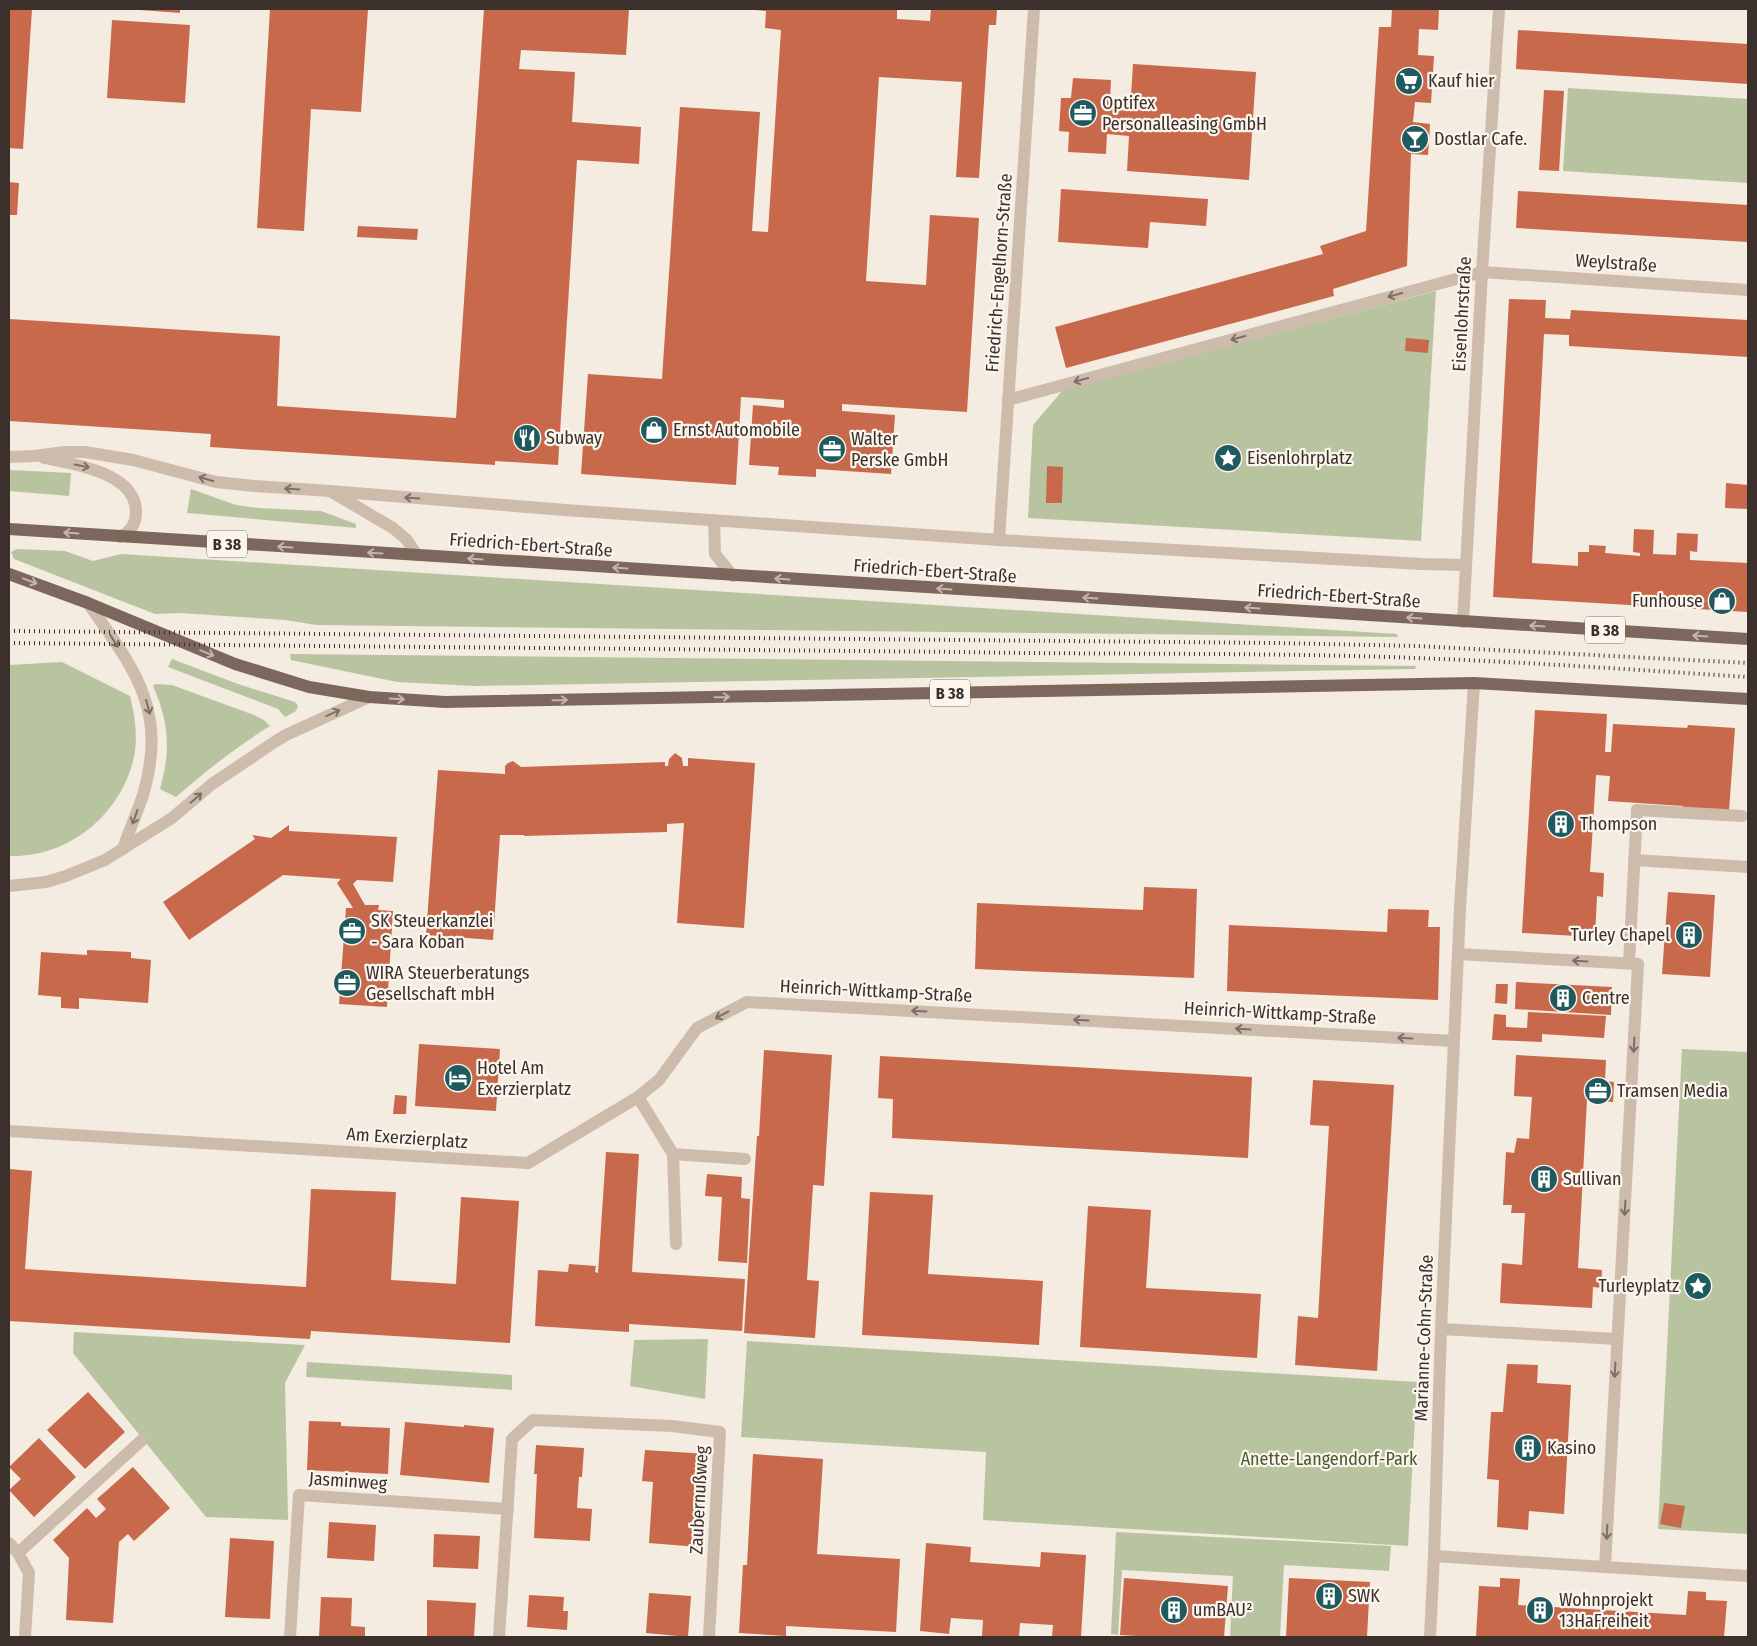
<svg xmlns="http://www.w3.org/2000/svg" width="1757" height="1646" viewBox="0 0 1757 1646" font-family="'Fira Sans Condensed',sans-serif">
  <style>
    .green { fill: #b8c4a0 }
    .building { fill: #c8694b }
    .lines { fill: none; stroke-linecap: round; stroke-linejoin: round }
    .service { stroke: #cdbbac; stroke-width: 12 }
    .pedestrian { stroke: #cdbbac; stroke-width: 12 }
    .minor { stroke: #cdbbac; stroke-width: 12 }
    .tertiary { stroke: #cdbbac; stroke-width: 12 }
    .primary { stroke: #7d675c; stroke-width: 12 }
    .rail { stroke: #3b302b; stroke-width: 4; stroke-dasharray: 1 4; stroke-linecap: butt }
    .oneway { stroke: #7d6f65 }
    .oneway2 { stroke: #c2b5ac }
    .labels { text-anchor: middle; stroke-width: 4.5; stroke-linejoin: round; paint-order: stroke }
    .shield { fill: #fbf5ee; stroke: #756b66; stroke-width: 1 }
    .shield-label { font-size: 16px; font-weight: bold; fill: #3b302b }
    .poi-label { font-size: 18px; fill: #3b302b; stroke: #fbf5ee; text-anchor: start }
    .street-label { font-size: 18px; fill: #3b302b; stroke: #fbf5ee }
    .park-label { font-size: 18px; fill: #4a5a2e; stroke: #fbf5ee }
  </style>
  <rect width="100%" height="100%" fill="#f4ebe1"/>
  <g class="green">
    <polygon points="1568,88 1748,99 1748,183 1563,171"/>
    <polygon points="1436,291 1421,541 1028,518 1033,425 1063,390"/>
    <polygon points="9,470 71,473 69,496 9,491"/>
    <polygon points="191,489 236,505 258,508 321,511 356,524 356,528 187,513"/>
    <polygon points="17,549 65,551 93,561 121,554 1397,634 1398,637 316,625 286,620 180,613 155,614 14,559 11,552"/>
    <polygon points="290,654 1416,666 1415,669 475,686 397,682 291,660"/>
    <polygon points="172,659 238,684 295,702 298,706 296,711 285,717 278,709 168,667"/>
    <path d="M62 662 130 696C135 716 138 736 134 757 121 815 68 858 9 856V665Z"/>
    <path d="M155 684 172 685 254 715 264 720 270 726C236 747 206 771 176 797L160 789C171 750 169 722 153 686Z"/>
    <polygon points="1682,1049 1748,1052 1748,1534 1658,1529"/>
    <polygon points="74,1332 305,1345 285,1383 288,1520 206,1517 73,1353"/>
    <polygon points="708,1339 705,1399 630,1386 634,1340"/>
    <polygon points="747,1341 1417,1382 1408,1546 983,1520 986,1452 741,1437"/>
    <polygon points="307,1362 512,1375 512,1390 306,1377"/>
    <polygon points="1116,1532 1391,1546 1389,1571 1284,1565 1280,1637 1230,1637 1233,1576 1122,1570 1118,1635 1111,1634"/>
  </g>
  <g class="building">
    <polygon points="9,9 32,9 23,149 9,148"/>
    <polygon points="140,9 180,9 180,13 140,10"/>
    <polygon points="270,9 368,9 361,112 311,109 304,231 257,228"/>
    <polygon points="484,9 629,9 626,55 521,50 519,69 575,72 572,122 641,127 639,164 577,160 558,465 495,461 495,465 210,447 211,434 9,421 9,319 280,336 277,406 456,418"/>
    <polygon points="756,9 897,9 897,19 930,21 931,9 997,9 996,25 989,25 979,178 956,177 962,82 879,77 866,281 926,285 930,215 979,218 967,412 842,404 842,411 895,415 891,474 816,469 816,477 778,475 779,467 749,465 753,405 784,408 784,400 741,397 736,485 581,474 588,374 662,379 680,107 760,112 752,231 768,232 781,30 765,28 766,11 755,10"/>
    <polygon points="1392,9 1439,9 1438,30 1419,29 1418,55 1434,56 1431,103 1415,102 1413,122 1430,124 1428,155 1411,154 1407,266 1333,289 1334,296 1066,368 1055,327 1323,254 1320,246 1366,231 1379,27 1391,27"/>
    <polygon points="112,20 190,25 185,103 107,98"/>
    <polygon points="1518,30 1748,44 1748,84 1516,69"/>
    <polygon points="1133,64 1256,72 1249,180 1127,171 1129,136 1107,134 1106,154 1068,152 1069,132 1059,131 1061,98 1071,98 1073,78 1111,80 1110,101 1120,102 1119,110 1130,111"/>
    <polygon points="1544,90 1564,91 1559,171 1539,170"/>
    <polygon points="9,182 19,183 17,215 9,215"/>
    <polygon points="1061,189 1208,199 1206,226 1150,222 1148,248 1058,242"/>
    <polygon points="1518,191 1748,205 1748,242 1516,228"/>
    <polygon points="358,226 418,229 417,240 357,237"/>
    <polygon points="1509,299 1546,300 1545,318 1570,319 1571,310 1748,320 1748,357 1569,346 1569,335 1544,334 1532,563 1578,566 1578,552 1589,552 1589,545 1606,546 1605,553 1640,556 1640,553 1633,552 1634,529 1654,530 1653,554 1676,555 1677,533 1698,534 1697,552 1690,551 1690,560 1748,563 1748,612 1493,597"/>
    <polygon points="1406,338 1429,340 1428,353 1405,351"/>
    <polygon points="1047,466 1063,467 1062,503 1046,503"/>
    <polygon points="1726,483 1748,485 1748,509 1725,508"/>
    <polygon points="1535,710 1607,714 1605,752 1611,752 1613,724 1687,728 1688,725 1735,728 1729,811 1683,808 1683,806 1608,801 1610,776 1596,775 1590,872 1604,873 1603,897 1597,896 1595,937 1522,933"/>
    <polygon points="675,753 682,758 683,766 688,766 688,758 755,763 744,928 677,923 684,823 667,824 667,832 524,836 524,835 500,835 493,940 426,935 438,770 505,774 505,766 508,763 513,761 521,767 665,762 665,766 668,766 669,759"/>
    <polygon points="289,825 289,831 397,837 393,882 357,880 353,884 365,905 379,905 378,910 393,911 387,1007 339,1004 346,908 353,908 337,883 341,879 283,875 189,940 163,902 255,839 252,835 271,838"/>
    <polygon points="1144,887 1197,889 1194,978 975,969 977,903 1143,910"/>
    <polygon points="1668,892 1715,895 1710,977 1662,974"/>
    <polygon points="1388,909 1429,910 1428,927 1440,927 1438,1000 1227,991 1229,925 1387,932"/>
    <polygon points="87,950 131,952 131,958 151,960 148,1003 79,998 79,1009 61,1008 61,997 38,995 41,952 87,955"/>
    <polygon points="1516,982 1612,987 1611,1015 1515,1009"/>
    <polygon points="1496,984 1508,984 1507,1004 1495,1003"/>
    <polygon points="1528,1012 1606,1016 1604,1038 1542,1034 1542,1042 1492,1040 1494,1014 1506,1015 1506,1027 1527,1028"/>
    <polygon points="419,1044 500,1049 496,1111 415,1106"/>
    <polygon points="764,1050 832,1055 824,1186 813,1185 807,1280 819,1281 815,1338 744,1333 757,1136 759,1136"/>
    <polygon points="1516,1055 1606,1060 1605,1081 1614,1082 1613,1102 1587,1100 1578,1268 1602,1270 1601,1288 1593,1287 1592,1308 1500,1303 1502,1263 1522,1265 1525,1213 1511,1213 1512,1205 1503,1205 1506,1152 1514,1153 1517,1138 1529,1139 1532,1097 1514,1096"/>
    <polygon points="880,1056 1252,1077 1248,1158 892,1138 893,1099 878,1098"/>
    <polygon points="1313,1080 1394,1085 1377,1371 1295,1365 1298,1316 1318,1318 1329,1126 1310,1125"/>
    <polygon points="395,1095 407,1096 406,1114 393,1114"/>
    <polygon points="606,1152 639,1154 632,1272 745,1279 742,1331 629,1324 629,1332 535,1326 538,1270 568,1272 569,1264 596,1266 595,1272 598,1273"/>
    <polygon points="9,1169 32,1171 25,1269 194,1280 306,1287 311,1189 396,1192 391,1280 456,1284 461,1197 519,1201 510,1343 311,1331 310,1339 9,1321"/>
    <polygon points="707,1174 742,1177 741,1198 750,1199 747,1263 718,1261 722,1197 705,1196"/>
    <polygon points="870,1192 933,1195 928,1274 1043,1281 1039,1345 862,1335"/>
    <polygon points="1088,1206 1151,1210 1146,1288 1261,1294 1257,1358 1080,1347"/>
    <polygon points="1507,1364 1538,1365 1537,1383 1571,1385 1564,1514 1529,1511 1528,1530 1497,1527 1499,1480 1487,1479 1491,1412 1503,1412"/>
    <polygon points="88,1392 125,1432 85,1469 47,1430"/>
    <polygon points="309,1421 341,1422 341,1426 390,1428 388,1474 307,1470"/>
    <polygon points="405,1422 464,1427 464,1425 494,1428 489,1483 400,1475"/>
    <polygon points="39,1438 76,1477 34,1517 9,1490 21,1479 9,1467"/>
    <polygon points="536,1445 584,1448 582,1477 579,1477 577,1508 592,1509 590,1541 534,1538 537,1474 534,1474"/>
    <polygon points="645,1450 707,1454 705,1486 702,1485 698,1547 649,1543 653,1482 642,1481"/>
    <polygon points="753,1454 823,1459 817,1554 900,1559 896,1632 786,1626 786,1636 739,1633 743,1565 747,1565"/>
    <polygon points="133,1467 170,1508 134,1541 128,1534 119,1542 113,1623 66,1620 69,1558 53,1540 87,1508 96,1518 106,1509 97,1499"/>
    <polygon points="1664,1503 1685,1506 1681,1528 1660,1524"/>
    <polygon points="329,1522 376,1525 374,1561 327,1558"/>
    <polygon points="434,1534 480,1536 478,1569 433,1567"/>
    <polygon points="230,1538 274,1541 270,1619 225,1617"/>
    <polygon points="926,1543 971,1547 970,1562 1040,1567 1041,1552 1086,1555 1081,1637 1052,1637 1053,1625 1020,1623 1019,1637 982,1636 983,1620 951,1618 949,1634 920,1631"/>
    <polygon points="1124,1578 1228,1586 1224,1637 1152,1637 1120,1635"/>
    <polygon points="1289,1578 1370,1582 1367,1637 1286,1637"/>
    <polygon points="1500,1578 1520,1579 1518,1605 1686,1615 1688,1591 1706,1592 1706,1600 1727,1601 1724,1637 1476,1637 1479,1586 1500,1587"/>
    <polygon points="649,1593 691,1596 688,1637 646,1633"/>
    <polygon points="529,1595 564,1597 563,1611 568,1611 567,1630 527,1627"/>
    <polygon points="321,1597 352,1598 351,1626 365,1627 365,1637 319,1637"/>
    <polygon points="427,1600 476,1603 474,1637 427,1637"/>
  </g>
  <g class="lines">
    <g class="service">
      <polyline points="1008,400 1482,272"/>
      <polyline points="1637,810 1742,816"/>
      <polyline points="638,1097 673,1154 676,1244"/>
      <polyline points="673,1154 745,1159"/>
      <polyline points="18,1553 142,1440"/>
    </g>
    <g class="pedestrian">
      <polyline points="1441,1329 1617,1339"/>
      <polyline points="1434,1556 1441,1329 1454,1041"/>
    </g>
    <g class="minor">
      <polyline points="1482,272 1748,290"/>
      <polyline points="330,491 565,510 999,540 1422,564 1466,565"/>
      <polyline points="714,520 715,554 733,576"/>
      <polyline points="999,540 1034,9"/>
      <polyline points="1463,622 1482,272 1499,9"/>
      <polyline points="1634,860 1748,867"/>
      <polyline points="1458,954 1638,964 1605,1567 1748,1576"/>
      <polyline points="1629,963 1637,810"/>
      <polyline points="9,1131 528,1163 638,1097 659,1080 697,1028 747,1002 1454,1041 1460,908 1474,683"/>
      <polyline points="9,1543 18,1553 29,1573 25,1637"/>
      <polyline points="290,1637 299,1495 508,1509"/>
      <polyline points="499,1637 512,1439 533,1420 672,1426 720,1432 709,1637"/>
      <polyline points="1430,1637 1434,1556 1605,1567"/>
    </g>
    <g class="tertiary">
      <polyline points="9,457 34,456 65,452 85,452 133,460 216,482 254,486 330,491 393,528 406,539 417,555"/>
      <path d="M44 458C72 464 137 472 136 513 136 524 130 532 120 537"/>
      <path d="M88 603C135 670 168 710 143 795 137 813 129 831 123 849"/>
      <polyline points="9,886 46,882 66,876 105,860 172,818 212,784 276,741 286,735 369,697"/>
    </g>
    <g class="primary">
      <polyline points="9,529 1748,639"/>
      <polyline points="9,574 88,603 235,664 309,687 369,697 445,702 1474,683 1748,699"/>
    </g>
    <g class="rail">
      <polyline points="9,631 1275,643 1417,646 1748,663"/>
      <path d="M9 643 961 652C1113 655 1265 652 1416 658 1527 662 1638 670 1748 677"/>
    </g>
  </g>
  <defs><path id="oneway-shaft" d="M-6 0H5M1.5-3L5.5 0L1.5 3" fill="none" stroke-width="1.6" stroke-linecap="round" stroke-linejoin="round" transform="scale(1.25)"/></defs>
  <g class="oneway">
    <use href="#oneway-shaft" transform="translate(1395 295) rotate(165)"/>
    <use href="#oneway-shaft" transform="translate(1238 338) rotate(165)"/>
    <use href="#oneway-shaft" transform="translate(1081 380) rotate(165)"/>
    <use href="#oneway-shaft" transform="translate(82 466) rotate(11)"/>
    <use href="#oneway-shaft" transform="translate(206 479) rotate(-164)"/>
    <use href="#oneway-shaft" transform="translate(292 489) rotate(-176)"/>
    <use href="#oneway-shaft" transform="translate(412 498) rotate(-176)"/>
    <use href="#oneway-shaft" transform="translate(114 641) rotate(58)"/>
    <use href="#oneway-shaft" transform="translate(148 707) rotate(75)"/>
    <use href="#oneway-shaft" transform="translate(333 713) rotate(-24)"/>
    <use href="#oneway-shaft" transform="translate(196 798) rotate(-41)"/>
    <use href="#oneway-shaft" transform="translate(135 817) rotate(110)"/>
    <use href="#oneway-shaft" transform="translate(1580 961) rotate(-177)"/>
    <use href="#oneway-shaft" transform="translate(919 1011) rotate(-177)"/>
    <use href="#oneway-shaft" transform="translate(722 1015) rotate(152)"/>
    <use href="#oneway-shaft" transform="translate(1081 1020) rotate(-177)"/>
    <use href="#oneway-shaft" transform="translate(1243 1029) rotate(-177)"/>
    <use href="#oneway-shaft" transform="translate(1405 1038) rotate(-177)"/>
    <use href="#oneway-shaft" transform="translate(1634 1045) rotate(93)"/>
    <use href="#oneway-shaft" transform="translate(1625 1208) rotate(93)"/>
    <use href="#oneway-shaft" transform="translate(1615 1370) rotate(93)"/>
    <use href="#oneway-shaft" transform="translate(1607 1532) rotate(93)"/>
  </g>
  <g class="oneway2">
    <use href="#oneway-shaft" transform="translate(71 533) rotate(-176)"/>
    <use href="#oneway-shaft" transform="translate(285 547) rotate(-177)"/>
    <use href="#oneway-shaft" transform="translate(375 553) rotate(-177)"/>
    <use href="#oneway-shaft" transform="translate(475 559) rotate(-176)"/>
    <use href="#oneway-shaft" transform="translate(620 568) rotate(-176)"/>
    <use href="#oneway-shaft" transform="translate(782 579) rotate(-176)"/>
    <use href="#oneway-shaft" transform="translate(30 581) rotate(21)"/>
    <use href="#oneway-shaft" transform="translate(944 589) rotate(-176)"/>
    <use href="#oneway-shaft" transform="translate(1090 598) rotate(-176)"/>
    <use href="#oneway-shaft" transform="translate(1252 608) rotate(-176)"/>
    <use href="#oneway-shaft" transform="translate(1414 618) rotate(-176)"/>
    <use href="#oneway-shaft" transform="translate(1537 626) rotate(-176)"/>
    <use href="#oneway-shaft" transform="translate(1700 636) rotate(-176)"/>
    <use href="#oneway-shaft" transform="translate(207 653) rotate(22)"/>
    <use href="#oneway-shaft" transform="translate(722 697) rotate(-1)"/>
    <use href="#oneway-shaft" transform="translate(397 699) rotate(3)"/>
    <use href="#oneway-shaft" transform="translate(560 700) rotate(-1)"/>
  </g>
  <defs>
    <g id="supermarket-disc" transform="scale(1.4375)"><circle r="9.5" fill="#1f5a5e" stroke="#fbf5ee"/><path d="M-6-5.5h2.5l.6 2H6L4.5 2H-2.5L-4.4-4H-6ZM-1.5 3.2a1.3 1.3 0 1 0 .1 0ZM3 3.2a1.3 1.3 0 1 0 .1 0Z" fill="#fff"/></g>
    <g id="office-disc" transform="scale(1.4375)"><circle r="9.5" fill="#1f5a5e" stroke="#fbf5ee"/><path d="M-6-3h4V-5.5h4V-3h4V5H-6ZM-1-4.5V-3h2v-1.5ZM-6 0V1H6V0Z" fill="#fff"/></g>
    <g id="bar-disc" transform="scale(1.4375)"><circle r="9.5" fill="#1f5a5e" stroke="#fbf5ee"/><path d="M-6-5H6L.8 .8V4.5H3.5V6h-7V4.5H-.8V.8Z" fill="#fff"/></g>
    <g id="shop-disc" transform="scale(1.4375)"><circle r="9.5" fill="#1f5a5e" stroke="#fbf5ee"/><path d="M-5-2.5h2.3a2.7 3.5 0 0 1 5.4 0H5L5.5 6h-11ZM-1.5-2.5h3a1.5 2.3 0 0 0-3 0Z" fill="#fff"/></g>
    <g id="restaurant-disc" transform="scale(1.4375)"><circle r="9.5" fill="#1f5a5e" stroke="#fbf5ee"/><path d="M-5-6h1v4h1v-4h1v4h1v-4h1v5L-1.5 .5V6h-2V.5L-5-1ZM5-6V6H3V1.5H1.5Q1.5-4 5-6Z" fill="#fff"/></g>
    <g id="sight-disc" transform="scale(1.4375)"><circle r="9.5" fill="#1f5a5e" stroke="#fbf5ee"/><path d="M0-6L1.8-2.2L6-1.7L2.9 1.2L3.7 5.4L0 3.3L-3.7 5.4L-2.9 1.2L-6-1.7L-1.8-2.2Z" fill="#fff"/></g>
    <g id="building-disc" transform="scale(1.4375)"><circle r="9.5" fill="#1f5a5e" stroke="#fbf5ee"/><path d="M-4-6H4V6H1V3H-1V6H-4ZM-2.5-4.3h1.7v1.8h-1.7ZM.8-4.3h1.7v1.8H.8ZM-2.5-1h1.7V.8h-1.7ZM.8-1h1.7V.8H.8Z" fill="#fff"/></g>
    <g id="hotel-disc" transform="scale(1.4375)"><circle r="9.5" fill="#1f5a5e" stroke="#fbf5ee"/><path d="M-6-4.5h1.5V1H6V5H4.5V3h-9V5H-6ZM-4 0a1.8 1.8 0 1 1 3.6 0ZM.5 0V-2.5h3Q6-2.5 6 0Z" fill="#fff"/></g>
  </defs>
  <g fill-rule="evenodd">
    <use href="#supermarket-disc" x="1409" y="81"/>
    <use href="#office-disc" x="1083" y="113"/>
    <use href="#bar-disc" x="1415" y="139"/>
    <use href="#shop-disc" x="654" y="430"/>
    <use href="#restaurant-disc" x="527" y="438"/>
    <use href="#office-disc" x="832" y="449"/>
    <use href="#sight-disc" x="1228" y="458"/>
    <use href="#shop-disc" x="1722" y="601"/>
    <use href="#building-disc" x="1561" y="824"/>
    <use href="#office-disc" x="352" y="931"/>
    <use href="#building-disc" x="1689" y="935"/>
    <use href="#office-disc" x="347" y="983"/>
    <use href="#building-disc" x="1563" y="998"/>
    <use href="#hotel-disc" x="458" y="1078"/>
    <use href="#office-disc" x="1598" y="1091"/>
    <use href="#building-disc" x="1544" y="1179"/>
    <use href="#sight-disc" x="1698" y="1286"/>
    <use href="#building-disc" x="1528" y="1448"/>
    <use href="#building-disc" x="1329" y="1596"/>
    <use href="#building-disc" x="1174" y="1610"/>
    <use href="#building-disc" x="1540" y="1610"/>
  </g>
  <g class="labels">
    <g class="shield">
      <rect x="207" y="530.5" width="40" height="27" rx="4"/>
      <rect x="1585" y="616.5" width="40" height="27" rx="4"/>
      <rect x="930" y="679.5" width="40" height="27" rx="4"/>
    </g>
    <g class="shield-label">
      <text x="227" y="550">B 38</text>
      <text x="1605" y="636">B 38</text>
      <text x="950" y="699">B 38</text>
    </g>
    <g class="poi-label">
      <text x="1428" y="87">Kauf hier</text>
      <text x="1102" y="109">Optifex<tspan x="1102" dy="21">Personalleasing GmbH</tspan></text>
      <text x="1434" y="145">Dostlar Cafe.</text>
      <text x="673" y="436">Ernst Automobile</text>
      <text x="546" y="444">Subway</text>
      <text x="851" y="445">Walter<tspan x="851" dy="21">Perske GmbH</tspan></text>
      <text x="1247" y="464">Eisenlohrplatz</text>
      <text x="1703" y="607" text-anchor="end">Funhouse</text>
      <text x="1580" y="830">Thompson</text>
      <text x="371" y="927">SK Steuerkanzlei<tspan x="371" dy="21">- Sara Koban</tspan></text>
      <text x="1670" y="941" text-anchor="end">Turley Chapel</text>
      <text x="366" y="979">WIRA Steuerberatungs<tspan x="366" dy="21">Gesellschaft mbH</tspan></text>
      <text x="1582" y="1004">Centre</text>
      <text x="477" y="1074">Hotel Am<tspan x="477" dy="21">Exerzierplatz</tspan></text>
      <text x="1617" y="1097">Tramsen Media</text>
      <text x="1563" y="1185">Sullivan</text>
      <text x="1679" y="1292" text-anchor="end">Turleyplatz</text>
      <text x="1547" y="1454">Kasino</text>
      <text x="1348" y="1602">SWK</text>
      <text x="1559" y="1606">Wohnprojekt<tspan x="1559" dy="21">13HaFreiheit</tspan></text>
      <text x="1193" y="1616">umBAU²</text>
    </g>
    <g class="street-label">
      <text transform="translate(1616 263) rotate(4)" y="6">Weylstraße</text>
      <text transform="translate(999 273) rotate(-86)" y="6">Friedrich-Engelhorn-Straße</text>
      <text transform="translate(1462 314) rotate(-87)" y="6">Eisenlohrstraße</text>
      <text transform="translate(531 545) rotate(4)" y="6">Friedrich-Ebert-Straße</text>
      <text transform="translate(935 571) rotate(4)" y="6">Friedrich-Ebert-Straße</text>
      <text transform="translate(1339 596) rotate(4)" y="6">Friedrich-Ebert-Straße</text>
      <text transform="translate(876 991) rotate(3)" y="6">Heinrich-Wittkamp-Straße</text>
      <text transform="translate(1280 1013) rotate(3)" y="6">Heinrich-Wittkamp-Straße</text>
      <text transform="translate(407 1138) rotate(4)" y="6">Am Exerzierplatz</text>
      <text transform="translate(1424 1338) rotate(-88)" y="6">Marianne-Cohn-Straße</text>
      <text transform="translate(348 1481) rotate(4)" y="6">Jasminweg</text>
      <text transform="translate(699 1500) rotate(-87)" y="6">Zaubernußweg</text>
    </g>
    <g class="park-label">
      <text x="1329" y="1465">Anette-Langendorf-Park</text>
    </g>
  </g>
  <rect width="1757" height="1646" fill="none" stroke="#3b302b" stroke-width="20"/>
</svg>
